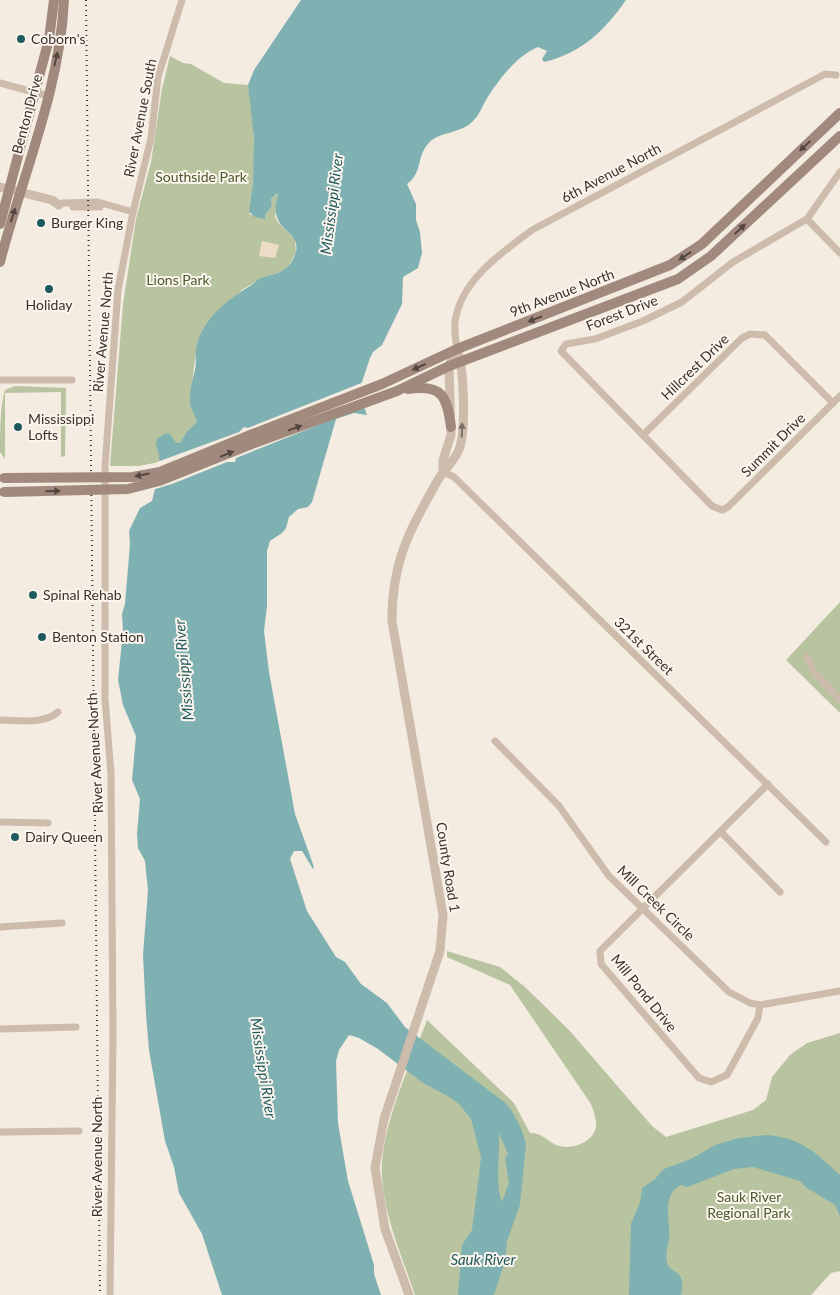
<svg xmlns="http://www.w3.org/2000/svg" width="840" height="1295" viewBox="0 0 840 1295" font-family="Lato,sans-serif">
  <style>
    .green { fill: #b8c4a0 }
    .plaza { fill: #ecdcc8 }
    .water { fill: #7fb0b2; fill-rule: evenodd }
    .pier { fill: #f4ebe1 }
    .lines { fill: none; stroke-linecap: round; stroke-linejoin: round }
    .minor { stroke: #cdbbac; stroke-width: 7 }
    .tertiary { stroke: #cdbbac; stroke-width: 9 }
    .secondary { stroke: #a18a7d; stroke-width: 10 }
    .rail { stroke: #3b302b; stroke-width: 2; stroke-dasharray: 1 4; stroke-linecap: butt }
    .secondary-bridge { stroke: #a18a7d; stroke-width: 10 }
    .oneway { fill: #544640 }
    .oneway2 { fill: #7d6f65 }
    .poi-dot { fill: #1f5a5e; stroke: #fbf5ee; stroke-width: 2 }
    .labels { text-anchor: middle; stroke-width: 4; stroke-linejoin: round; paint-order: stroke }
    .poi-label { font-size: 14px; fill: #3b302b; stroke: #fbf5ee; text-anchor: start }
    .street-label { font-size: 14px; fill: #3b302b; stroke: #fbf5ee }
    .park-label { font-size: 14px; fill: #4a5a2e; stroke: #fbf5ee }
    .water-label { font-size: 15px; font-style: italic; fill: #1f5a5e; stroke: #fbf5ee }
  </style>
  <rect width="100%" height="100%" fill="#f4ebe1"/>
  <g class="green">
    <path d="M170 56 183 63 191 64 224 83 248 85C256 126 256 171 249 212L250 215 266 217V213L272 206 271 199 276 194 278 196 275 216 277 221 295 240 296 252 287 269 258 280 242 290 206 325 197 344 191 390 197 422 187 431 180 443H176L160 455V462L138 466H110L123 304 136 219 151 162 162 89Z"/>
    <path d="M15 386 66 388 65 456 61 457V392L5 393V459L0 452C0 434 0 407 5 390Z"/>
    <polygon points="840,602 840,713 786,660"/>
    <path d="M447 951 500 967 525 987 569 1030 652 1126 666 1137 753 1110 766 1100 772 1077 790 1055 807 1043 840 1033V1271L831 1273 811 1295H415C402 1257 385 1218 382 1178 379 1129 410 1066 427 1020L514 1103 530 1133C542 1133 545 1139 554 1144 569 1152 593 1143 596 1127 597 1120 593 1110 591 1104L510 985 447 957Z"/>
  </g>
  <polygon class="plaza" points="262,241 279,245 275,258 259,256"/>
  <g class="water">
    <path d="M301 0H626C605 30 582 53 544 62L542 59 547 51 538 47C517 55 497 82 486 100 481 109 479 116 471 123 458 134 437 132 428 144 416 158 423 172 407 184L416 204V220L420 232 422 253 418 268 403 277 402 304 382 345 373 352 370 358 361 385 362 401 367 415 354 413 336 419 312 502 308 507 298 509 289 517 286 528 282 533 270 541 267 551V606L264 631 269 672 295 814 314 867 313 869 302 851H294L290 859 307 911 336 957 345 962 361 984 387 1003 405 1027 504 1102 510 1108 521 1128 526 1144 520 1205 507 1241 505 1261 494 1295H458L462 1245 472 1230 479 1176 481 1157 471 1119 460 1105 451 1098 423 1083 378 1049 359 1038 349 1035 339 1050 336 1061 338 1123 348 1181 374 1265V1274L381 1295H222L202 1234 179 1193 174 1167 165 1141 149 1050 146 1014 143 955 148 890 145 861 138 848 137 834 140 799 132 780 136 736 123 705 118 680 123 631 122 614 125 604 130 544 129 531 140 508 152 501 160 467 159 455 156 444 157 439 166 433 170 434 176 443H180L187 431 197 422C196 417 193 413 191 408 188 396 192 381 195 370 197 361 194 353 197 344 205 317 227 300 250 286 253 284 256 281 259 279 273 273 286 274 293 259 309 229 265 235 278 195L276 194 271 199 272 206 266 213 265 219 255 217 249 212 253 182 254 138 248 85 254 70ZM499 1133 508 1154 505 1158 509 1183 502 1202C495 1184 500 1154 499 1133Z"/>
    <path d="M767 1135C802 1138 816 1153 840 1175V1216L835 1205 807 1188 800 1181 753 1167 734 1169 687 1187 681 1185C660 1196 671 1220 669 1239 668 1246 665 1255 667 1262 670 1275 687 1268 681 1295H629L631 1223 640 1203 642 1188 654 1180 664 1169 691 1159 715 1145 739 1138Z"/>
  </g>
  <polygon class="pier" points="364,382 363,396 366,406 236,458 235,462 227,462 172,484 152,490 157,462 239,432 244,427 248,428"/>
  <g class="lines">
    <g class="minor">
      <polyline points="0,83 48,96"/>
      <polyline points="840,172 807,219 733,262 682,302 643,321 595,339 566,344 561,351 712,506 722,510 728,507 840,396"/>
      <polyline points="59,205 63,203 98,202 133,212"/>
      <polyline points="73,207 100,207"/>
      <polyline points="807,219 840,253"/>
      <path d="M457 349C456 341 454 331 455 322 460 281 501 253 532 230L825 74 836 75"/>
      <polyline points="0,380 72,380"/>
      <polyline points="643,435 742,338 750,334 765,335 833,403"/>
      <polyline points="443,472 454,477 826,842"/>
      <polyline points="807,657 813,671 840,700"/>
      <path d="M0 720C19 720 43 725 58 712"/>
      <polyline points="495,741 559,806 609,876 729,992 750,1003 760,1005 840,991"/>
      <polyline points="0,822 48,823"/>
      <polyline points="721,832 780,892"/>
      <polyline points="0,927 62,923"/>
      <polyline points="760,1005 758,1018 727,1075 711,1082 699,1078 601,964 600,951 768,784"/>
      <polyline points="0,1029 76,1027"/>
      <polyline points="0,1132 79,1131"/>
      <polyline points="110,1295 113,1034 111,774 105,698 105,466 118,290 133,212 151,138 158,77 182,0"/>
    </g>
    <g class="tertiary">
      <polyline points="0,187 52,200 59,205"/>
      <polyline points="443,472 443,460 451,435 449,366 457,349"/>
      <path d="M409 1295 385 1229 375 1168 384 1119 440 951 443 915 392 621C392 559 410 530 439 478 446 467 456 460 460 447 466 427 464 368 457 349"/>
    </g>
    <g class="secondary">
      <polyline points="0,224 49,39 54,0"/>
      <path d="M0 262C22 176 60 90 64 0"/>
      <path d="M408 389C442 384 447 396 451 427"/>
      <polyline points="253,434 382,384 457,349 670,265 702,244 840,113"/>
      <polyline points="249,445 397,391 449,366 678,279 711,256 840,136"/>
    </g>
    <polyline class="rail" points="86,0 100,1295"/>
    <g class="secondary-bridge">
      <polyline points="4,478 133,477 160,472 253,434"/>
      <polyline points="4,492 128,489 159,481 249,445"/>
    </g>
  </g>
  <defs><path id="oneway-solid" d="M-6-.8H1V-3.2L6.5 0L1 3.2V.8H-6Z" transform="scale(1.25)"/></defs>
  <g class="oneway">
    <use href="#oneway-solid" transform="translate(56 59) rotate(-77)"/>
    <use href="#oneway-solid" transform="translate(805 146) rotate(137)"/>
    <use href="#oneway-solid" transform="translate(13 215) rotate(-73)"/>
    <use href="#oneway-solid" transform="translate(740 229) rotate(-43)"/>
    <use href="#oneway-solid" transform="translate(685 256) rotate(146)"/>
    <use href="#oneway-solid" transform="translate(535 319) rotate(159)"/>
    <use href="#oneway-solid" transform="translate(419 367) rotate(156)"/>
    <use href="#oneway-solid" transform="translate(295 428) rotate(-20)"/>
    <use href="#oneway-solid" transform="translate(227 454) rotate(-22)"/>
    <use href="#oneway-solid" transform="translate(142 475) rotate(169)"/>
    <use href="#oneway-solid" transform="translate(53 491) rotate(-1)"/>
  </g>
  <use class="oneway2" href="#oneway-solid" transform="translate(462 430) rotate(-88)"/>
  <g class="poi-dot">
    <circle cx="21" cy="39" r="5"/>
    <circle cx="41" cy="223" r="5"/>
    <circle cx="49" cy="289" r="5"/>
    <circle cx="18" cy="427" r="5"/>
    <circle cx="33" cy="595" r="5"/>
    <circle cx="42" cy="637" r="5"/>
    <circle cx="15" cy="837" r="5"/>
  </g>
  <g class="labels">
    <g class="poi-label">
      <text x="31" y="44">Coborn's</text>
      <text x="51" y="228">Burger King</text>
      <text x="49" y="310" text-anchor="middle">Holiday</text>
      <text x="28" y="424">Mississippi<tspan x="28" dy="16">Lofts</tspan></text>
      <text x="43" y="600">Spinal Rehab</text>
      <text x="52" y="642">Benton Station</text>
      <text x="25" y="842">Dairy Queen</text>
    </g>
    <g class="street-label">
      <text transform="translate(27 114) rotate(-75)" y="5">Benton Drive</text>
      <text transform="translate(140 118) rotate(-79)" y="5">River Avenue South</text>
      <text transform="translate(611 173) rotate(-28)" y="5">6th Avenue North</text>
      <text transform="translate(562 293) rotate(-21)" y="5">9th Avenue North</text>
      <text transform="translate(622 313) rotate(-21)" y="5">Forest Drive</text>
      <text transform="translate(103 332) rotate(-85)" y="5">River Avenue North</text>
      <text transform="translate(695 367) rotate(-44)" y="5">Hillcrest Drive</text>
      <text transform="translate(773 445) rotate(-45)" y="5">Summit Drive</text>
      <text transform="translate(644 646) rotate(44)" y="5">321st Street</text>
      <text transform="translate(95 753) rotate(-93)" y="5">River Avenue North</text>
      <text transform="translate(448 867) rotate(81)" y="5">County Road 1</text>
      <text transform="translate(656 903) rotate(44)" y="5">Mill Creek Circle</text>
      <text transform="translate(644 993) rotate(51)" y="5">Mill Pond Drive</text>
      <text transform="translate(97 1157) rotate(-90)" y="5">River Avenue North</text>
    </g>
    <g class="park-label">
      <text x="201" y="182">Southside Park</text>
      <text x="178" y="285">Lions Park</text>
      <text x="749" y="1202">Sauk River<tspan x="749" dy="16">Regional Park</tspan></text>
    </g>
    <g class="water-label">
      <text transform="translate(332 204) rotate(-83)" y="5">Mississippi River</text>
      <text transform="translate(184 670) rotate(-95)" y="5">Mississippi River</text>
      <text transform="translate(263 1068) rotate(81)" y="5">Mississippi River</text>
      <text x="483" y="1265">Sauk River</text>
    </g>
  </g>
</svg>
